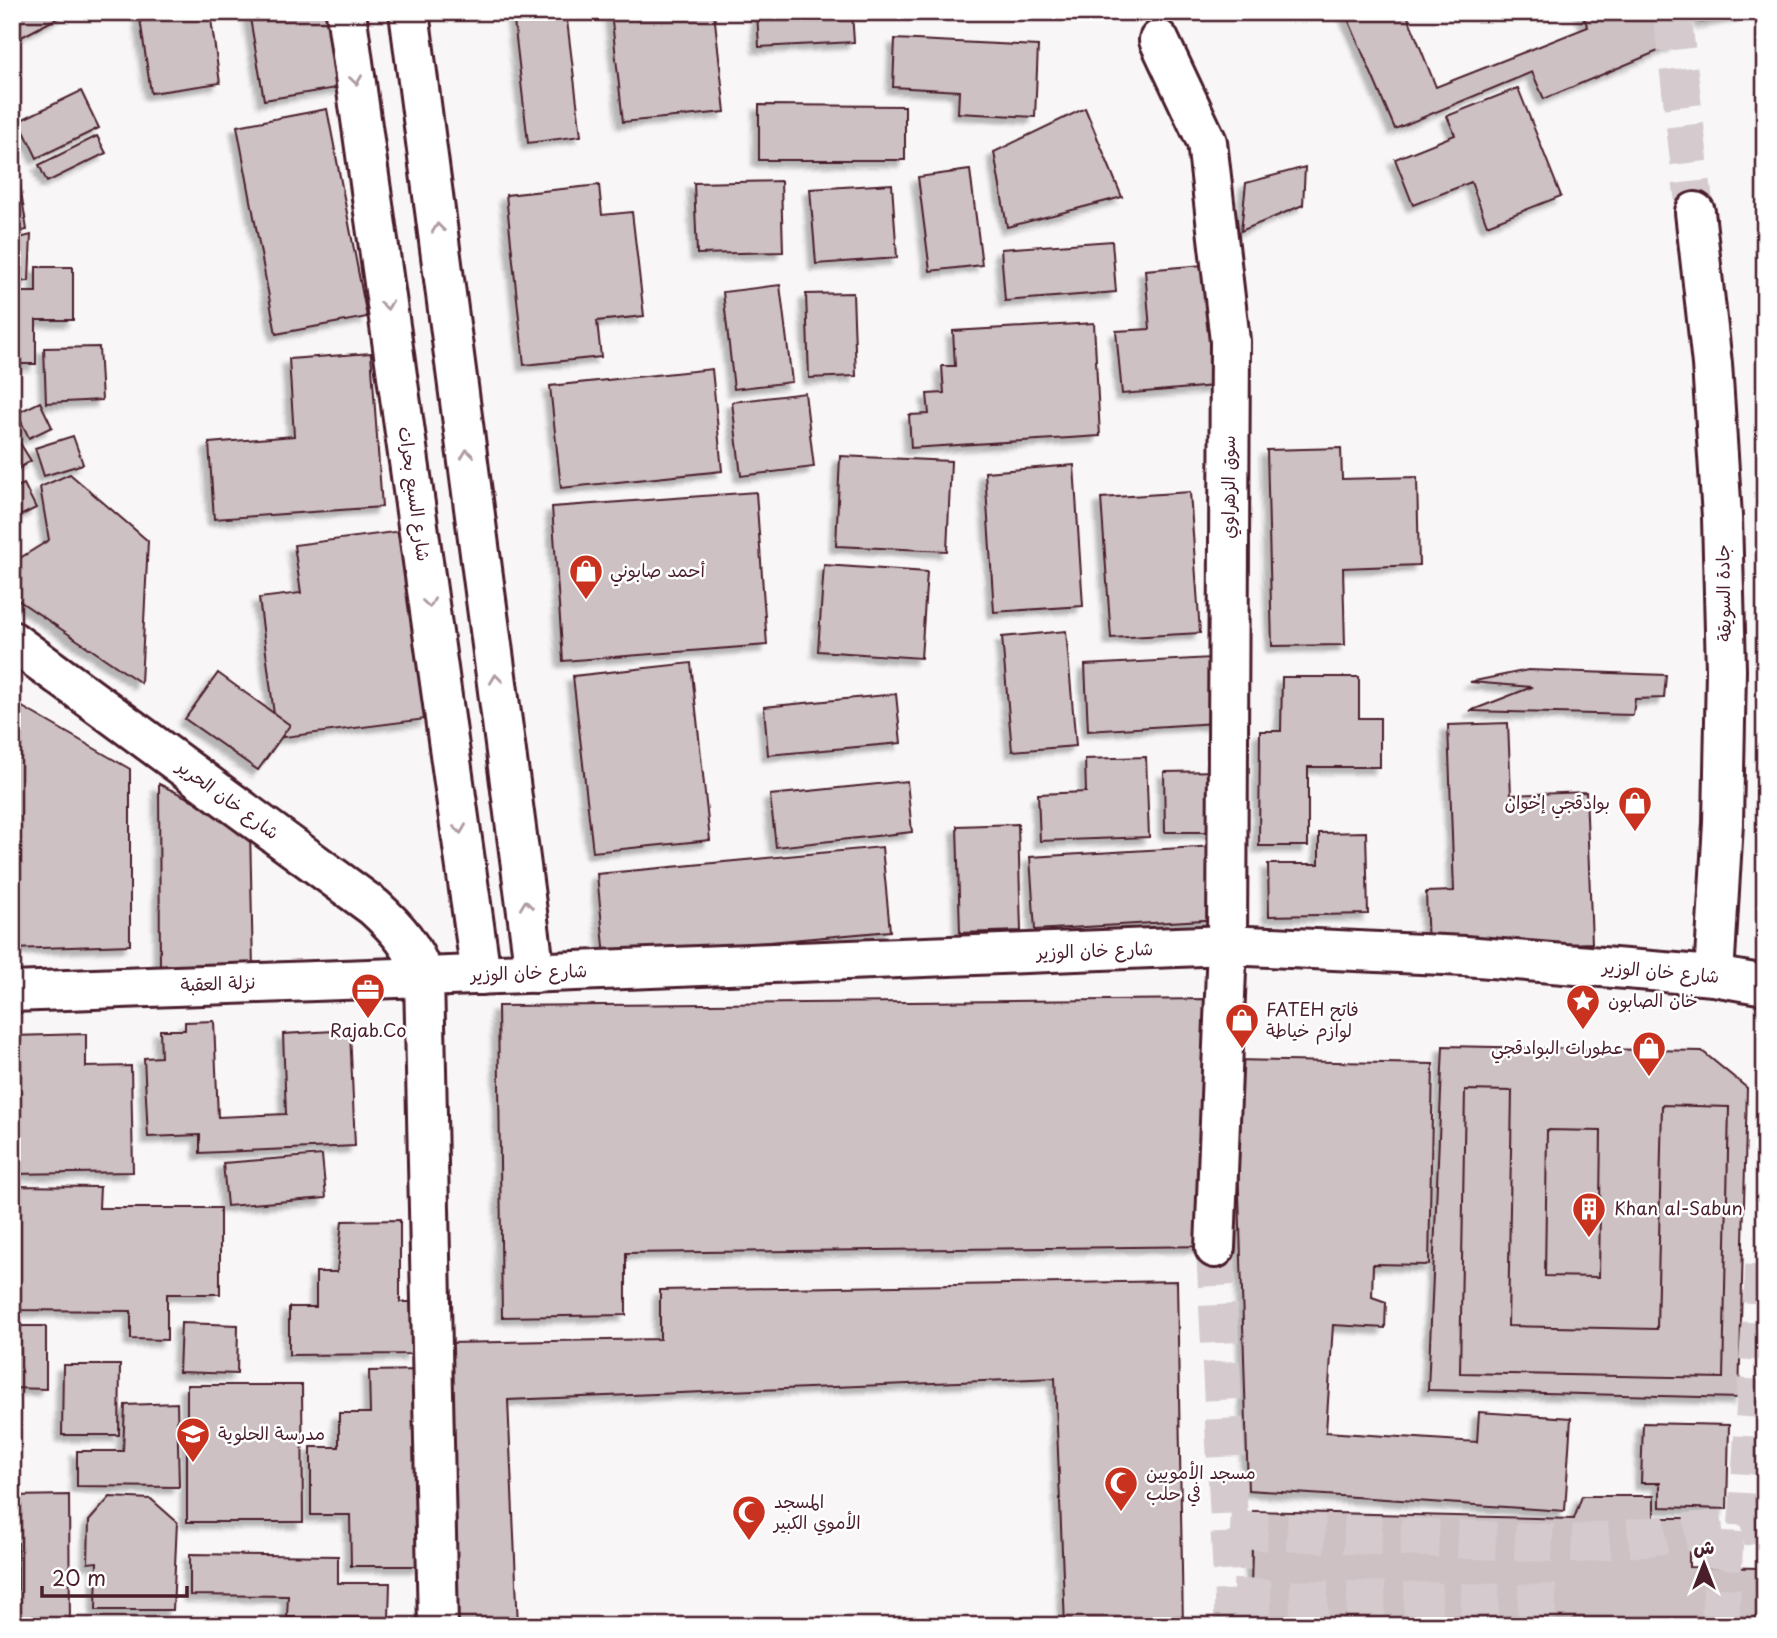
<svg xmlns="http://www.w3.org/2000/svg" width="1777" height="1638" viewBox="0 0 1777 1638" font-family="'Playpen Sans','Playpen Sans Arabic',sans-serif">
  <style>
    .building { fill: #cdc1c4; stroke: #4a1f2b; stroke-width: 2; filter: url(#shadow) }
    .lines { fill: none; stroke-linecap: round; stroke-linejoin: round }
    .pedestrian-tunnel { stroke: #d5cbce; stroke-width: 38; stroke-dasharray: 38 19; stroke-linecap: butt }
    .minor-casing { stroke: #4a1f2b; stroke-width: 44 }
    .tertiary-casing { stroke: #4a1f2b; stroke-width: 44 }
    .minor { stroke: #fff; stroke-width: 38 }
    .tertiary { stroke: #fff; stroke-width: 38 }
    .oneway { stroke: #ae9aa0 }
    .labels { text-anchor: middle; stroke-width: 5; stroke-linejoin: round; paint-order: stroke }
    .street-label { font-size: 18px; fill: #4a1f2b; stroke: #fff }
    .poi-label { font-size: 18px; fill: #4a1f2b; stroke: #fff; text-anchor: start }
  </style>
  <defs>
    <filter id="shadow"><feDropShadow dx="-6" dy="6" stdDeviation="2" flood-color="#0004"/></filter>
  </defs>
  <rect width="100%" height="100%" fill="#f8f6f7"/>
  <filter id="ink" filterUnits="userSpaceOnUse"><feTurbulence type="fractalNoise" baseFrequency=".0143" numOctaves="2"/><feDisplacementMap in="SourceGraphic" scale="14" xChannelSelector="R" yChannelSelector="G"/><feConvolveMatrix kernelMatrix="1 2 1 2 8 2 1 2 1" color-interpolation-filters="sRGB"/></filter>
  <g filter="url(#ink)">
    <g class="building">
      <polygon points="12,12 69,12 12,42"/>
      <polygon points="139,12 210,12 220,83 151,93"/>
      <polygon points="249,12 329,12 342,87 264,100"/>
      <polygon points="513,12 566,12 581,136 528,143"/>
      <polygon points="611,12 714,12 725,112 623,122"/>
      <polygon points="757,12 852,12 854,42 759,47"/>
      <polygon points="1345,12 1406,12 1436,87 1588,27 1581,12 1662,12 1675,44 1544,99 1532,72 1395,129"/>
      <polygon points="1699,12 1758,12 1701,22"/>
      <polygon points="895,39 1038,46 1035,117 958,113 959,91 893,87"/>
      <polygon points="1518,88 1561,196 1487,225 1471,182 1413,205 1395,159 1455,135 1447,116"/>
      <polygon points="81,91 99,128 37,158 19,121"/>
      <polygon points="759,105 905,106 905,160 759,160"/>
      <polygon points="1085,108 1122,197 1007,227 994,152"/>
      <polygon points="327,109 367,317 276,334 237,126"/>
      <polygon points="97,136 106,153 47,182 39,165"/>
      <polygon points="1305,167 1303,205 1241,231 1246,183"/>
      <polygon points="970,170 982,265 930,271 918,177"/>
      <polygon points="781,181 783,252 697,254 694,183"/>
      <polygon points="892,184 897,258 816,264 810,189"/>
      <polygon points="20,185 27,230 12,233 12,186"/>
      <polygon points="599,185 602,215 632,212 644,316 597,321 601,357 524,365 506,195"/>
      <polygon points="31,235 29,281 12,282 12,240"/>
      <polygon points="1112,241 1116,292 1005,301 1001,249"/>
      <polygon points="1203,265 1214,386 1122,394 1116,331 1150,329 1145,270"/>
      <polygon points="36,267 73,267 73,320 36,320 36,364 12,364 12,292 36,292"/>
      <polygon points="780,285 792,382 734,389 723,292"/>
      <polygon points="853,293 856,376 809,378 806,294"/>
      <polygon points="1094,323 1100,436 911,448 909,415 929,414 927,394 944,393 942,366 955,366 953,331"/>
      <polygon points="99,347 102,400 46,403 44,348"/>
      <polygon points="371,353 382,507 214,519 209,443 294,436 289,359"/>
      <polygon points="712,369 722,471 561,488 550,386"/>
      <polygon points="805,393 814,467 741,476 732,402"/>
      <polygon points="40,402 52,427 29,438 17,413"/>
      <polygon points="73,436 83,464 44,476 35,448"/>
      <polygon points="20,443 31,461 12,472 12,447"/>
      <polygon points="1341,448 1342,479 1417,477 1419,565 1343,568 1345,645 1272,646 1267,450"/>
      <polygon points="840,456 951,461 947,551 836,546"/>
      <polygon points="1074,465 1083,606 994,612 985,472"/>
      <polygon points="70,474 148,541 141,683 12,596 12,563 49,540 40,487"/>
      <polygon points="24,484 36,508 12,520 12,489"/>
      <polygon points="756,492 767,645 563,661 552,507"/>
      <polygon points="1190,492 1200,633 1111,638 1101,498"/>
      <polygon points="401,531 426,719 277,738 259,598 301,593 294,545"/>
      <polygon points="824,565 927,572 921,658 818,651"/>
      <polygon points="1066,631 1076,746 1012,751 1002,637"/>
      <polygon points="1211,658 1215,723 1088,731 1085,665"/>
      <polygon points="691,663 710,840 593,852 573,676"/>
      <polygon points="1528,670 1666,675 1664,698 1635,699 1633,715 1470,711 1532,687 1470,682"/>
      <polygon points="218,673 290,725 258,770 185,719"/>
      <polygon points="1282,677 1359,677 1359,718 1380,718 1380,767 1308,767 1308,846 1259,846 1260,731 1281,731"/>
      <polygon points="896,694 901,743 768,755 764,707"/>
      <polygon points="12,701 130,769 130,945 12,949"/>
      <polygon points="1508,723 1511,795 1586,792 1592,943 1428,950 1426,892 1454,891 1448,725"/>
      <polygon points="1146,757 1149,837 1040,841 1038,794 1086,792 1085,759"/>
      <polygon points="1222,771 1222,832 1165,832 1164,772"/>
      <polygon points="907,781 912,832 776,847 770,795"/>
      <polygon points="159,784 250,828 253,969 160,969"/>
      <polygon points="1018,824 1021,931 960,933 957,826"/>
      <polygon points="1366,832 1368,914 1269,916 1268,864 1319,864 1319,833"/>
      <polygon points="1215,846 1220,919 1035,930 1030,857"/>
      <polygon points="882,847 890,931 605,957 597,874"/>
      <polygon points="1211,999 1213,1246 626,1253 626,1315 502,1317 498,1006"/>
      <polygon points="214,1021 218,1117 286,1114 283,1034 350,1030 355,1146 200,1153 200,1135 148,1137 144,1058 161,1057 160,1030 185,1030 185,1022"/>
      <polygon points="86,1034 86,1067 131,1066 133,1172 12,1174 12,1036"/>
      <polygon points="1443,1046 1702,1051 1747,1088 1739,1398 1428,1390"/>
      <polygon points="1235,1060 1433,1064 1429,1265 1373,1264 1372,1297 1386,1302 1385,1328 1333,1325 1326,1432 1477,1442 1479,1412 1571,1418 1565,1511 1248,1490"/>
      <polygon points="1465,1090 1512,1091 1508,1326 1657,1329 1662,1105 1729,1107 1723,1378 1460,1373"/>
      <polygon points="1547,1130 1601,1131 1599,1277 1545,1276"/>
      <polygon points="322,1155 326,1198 227,1206 223,1163"/>
      <polygon points="12,1186 100,1187 99,1208 220,1208 220,1294 167,1294 167,1340 131,1339 131,1311 12,1310"/>
      <polygon points="400,1220 400,1302 411,1302 411,1354 289,1355 289,1307 316,1307 316,1272 337,1272 342,1221"/>
      <polygon points="1177,1281 1183,1626 1065,1626 1055,1378 508,1400 518,1626 451,1626 446,1343 660,1339 660,1290"/>
      <polygon points="181,1323 238,1325 237,1374 179,1372"/>
      <polygon points="12,1326 46,1326 46,1389 12,1388"/>
      <polygon points="63,1365 120,1365 119,1435 62,1435"/>
      <polygon points="419,1370 420,1566 351,1566 350,1515 311,1515 311,1447 339,1447 339,1413 370,1413 369,1371"/>
      <polygon points="187,1385 302,1385 303,1522 187,1522"/>
      <polygon points="177,1403 179,1487 77,1486 77,1451 123,1451 125,1405"/>
      <polygon points="1643,1423 1729,1425 1727,1509 1660,1507 1660,1483 1641,1483"/>
      <polygon points="69,1495 70,1626 18,1626 18,1543 12,1543 12,1496"/>
      <polygon points="1582,1496 1654,1496 1654,1518 1689,1518 1689,1567 1765,1568 1765,1626 1250,1626 1253,1511 1574,1519"/>
      <polygon points="110,1497 151,1499 177,1522 173,1610 96,1610 97,1562 88,1563 89,1521"/>
      <polygon points="190,1554 338,1556 338,1583 390,1583 389,1618 287,1617 288,1596 190,1595"/>
    </g>
    <g class="lines">
      <g class="pedestrian-tunnel">
        <polyline points="1672,12 1695,212"/>
        <polyline points="1215,1248 1233,1598 1233,1626"/>
        <polyline points="1230,1530 1576,1544 1747,1526 1765,1256"/>
        <polyline points="1233,1598 1572,1604"/>
        <polyline points="1720,1626 1725,1528"/>
      </g>
      <g class="minor-casing">
        <g id="minor">
          <polyline points="1159,40 1207,142 1230,341 1227,945 1215,1248"/>
          <polyline points="1695,212 1712,364 1722,517 1726,670 1723,823 1714,976"/>
          <path d="M12 641 374 907C398 929 413 946 424 977L438 1626"/>
          <polyline points="12,992 424,977"/>
        </g>
      </g>
      <g class="tertiary-casing">
        <g id="tertiary">
          <polyline points="346,12 481,975"/>
          <polyline points="409,12 535,973"/>
          <polyline points="424,977 1227,945 1465,956 1714,976 1765,985"/>
        </g>
      </g>
      <use href="#minor" class="minor"/>
      <use href="#tertiary" class="tertiary"/>
    </g>
    <defs><path id="oneway-chevron" d="M-2-3.5L2.5 0L-2 3.5" fill="none" stroke-width="1.6" stroke-linecap="round" stroke-linejoin="round" transform="scale(1.75)"/></defs>
    <g class="oneway">
      <use href="#oneway-chevron" transform="translate(356 80) rotate(82)"/>
      <use href="#oneway-chevron" transform="translate(438 228) rotate(-97)"/>
      <use href="#oneway-chevron" transform="translate(387 305) rotate(82)"/>
      <use href="#oneway-chevron" transform="translate(467 454) rotate(-97)"/>
      <use href="#oneway-chevron" transform="translate(429 603) rotate(82)"/>
      <use href="#oneway-chevron" transform="translate(496 679) rotate(-97)"/>
      <use href="#oneway-chevron" transform="translate(460 829) rotate(82)"/>
      <use href="#oneway-chevron" transform="translate(526 905) rotate(-97)"/>
    </g>
  </g>
  <defs>
    <g id="shop-pin" transform="scale(1.75)"><path d="M0 17L-7.5 6A9.5 9.5 0 1 1 7.5 6Z" fill="#c8321e" stroke="#fff"/><path d="M-5-2.5h2.3a2.7 3.5 0 0 1 5.4 0H5L5.5 6h-11ZM-1.5-2.5h3a1.5 2.3 0 0 0-3 0Z" fill="#fff"/></g>
    <g id="office-pin" transform="scale(1.75)"><path d="M0 17L-7.5 6A9.5 9.5 0 1 1 7.5 6Z" fill="#c8321e" stroke="#fff"/><path d="M-6-3h4V-5.5h4V-3h4V5H-6ZM-1-4.5V-3h2v-1.5ZM-6 0V1H6V0Z" fill="#fff"/></g>
    <g id="sight-pin" transform="scale(1.75)"><path d="M0 17L-7.5 6A9.5 9.5 0 1 1 7.5 6Z" fill="#c8321e" stroke="#fff"/><path d="M0-6L1.8-2.2L6-1.7L2.9 1.2L3.7 5.4L0 3.3L-3.7 5.4L-2.9 1.2L-6-1.7L-1.8-2.2Z" fill="#fff"/></g>
    <g id="building-pin" transform="scale(1.75)"><path d="M0 17L-7.5 6A9.5 9.5 0 1 1 7.5 6Z" fill="#c8321e" stroke="#fff"/><path d="M-4-6H4V6H1V3H-1V6H-4ZM-2.5-4.3h1.7v1.8h-1.7ZM.8-4.3h1.7v1.8H.8ZM-2.5-1h1.7V.8h-1.7ZM.8-1h1.7V.8H.8Z" fill="#fff"/></g>
    <g id="school-pin" transform="scale(1.75)"><path d="M0 17L-7.5 6A9.5 9.5 0 1 1 7.5 6Z" fill="#c8321e" stroke="#fff"/><path d="M0-5L7-2L0 1L-7-2ZM-4 1L0 2.5L4 1V4Q0 6-4 4Z" fill="#fff"/></g>
    <g id="mosque-pin" transform="scale(1.75)"><path d="M0 17L-7.5 6A9.5 9.5 0 1 1 7.5 6Z" fill="#c8321e" stroke="#fff"/><path d="M3.5-4.9A6 6 0 1 0 3.5 4.9A5 5 0 1 1 3.5-4.9Z" fill="#fff"/></g>
  </defs>
  <g fill-rule="evenodd">
    <use href="#shop-pin" x="586" y="571"/>
    <use href="#shop-pin" x="1635" y="803"/>
    <use href="#office-pin" x="368" y="990"/>
    <use href="#sight-pin" x="1583" y="1001"/>
    <use href="#shop-pin" x="1242" y="1020"/>
    <use href="#shop-pin" x="1649" y="1048"/>
    <use href="#building-pin" x="1589" y="1209"/>
    <use href="#school-pin" x="193" y="1434"/>
    <use href="#mosque-pin" x="1121" y="1483"/>
    <use href="#mosque-pin" x="749" y="1512"/>
  </g>
  <g class="labels">
    <g class="street-label">
      <text transform="translate(1229 487) rotate(-90)" y="6">سوق الزهراوي</text>
      <text transform="translate(414 494) rotate(82)" y="6">شارع السبع بحرات</text>
      <text transform="translate(1724 593) rotate(-91)" y="6">جادة السويقة</text>
      <text transform="translate(228 800) rotate(36)" y="6">شارع خان الحرير</text>
      <text transform="translate(1095 951) rotate(-2)" y="6">شارع خان الوزير</text>
      <text transform="translate(1661 972) rotate(5)" y="6">شارع خان الوزير</text>
      <text transform="translate(529 973) rotate(-2)" y="6">شارع خان الوزير</text>
      <text transform="translate(218 984) rotate(-2)" y="6">نزلة العقبة</text>
    </g>
    <g class="poi-label">
      <text x="610" y="577">أحمد صابوني</text>
      <text x="1610" y="809" text-anchor="end">بوادقجي إخوان</text>
      <text x="1608" y="1007">خان الصابون</text>
      <text x="1266" y="1016">FATEH فاتح<tspan x="1266" dy="21">لوازم خياطة</tspan></text>
      <text x="368" y="1037" text-anchor="middle">Rajab.Co</text>
      <text x="1624" y="1054" text-anchor="end">عطورات البوادقجي</text>
      <text x="1614" y="1215">Khan al-Sabun</text>
      <text x="218" y="1440">مدرسة الحلوية</text>
      <text x="1146" y="1479">مسجد الأمويين<tspan x="1146" dy="21">في حلب</tspan></text>
      <text x="774" y="1508">المسجد<tspan x="774" dy="21">الأموي الكبير</tspan></text>
    </g>
  </g>
  <rect width="1777" height="1638" fill="none" stroke="#fff" stroke-width="42"/>
  <rect x="21" y="21" width="1735" height="1596" fill="none" stroke="#4a1f2b" stroke-width="2.5" filter="url(#ink)"/>
  <g transform="translate(1704 1564)" stroke="#ffffff" stroke-width="5" paint-order="stroke">
  <path d="M0-5L12 26L0 18L-12 26Z" fill="#4a1f2b"/>
  <text y="-10" font-size="19" font-weight="bold" text-anchor="middle" fill="#4a1f2b">ش</text>
  </g>
  <path d="M42 1586v10h145v-10" fill="none" stroke="#4a1f2b" stroke-width="3.5"/>
  <text x="52" y="1586" font-size="21" fill="#4a1f2b" stroke="#ffffff" stroke-width="5" paint-order="stroke">20 m</text>
</svg>
